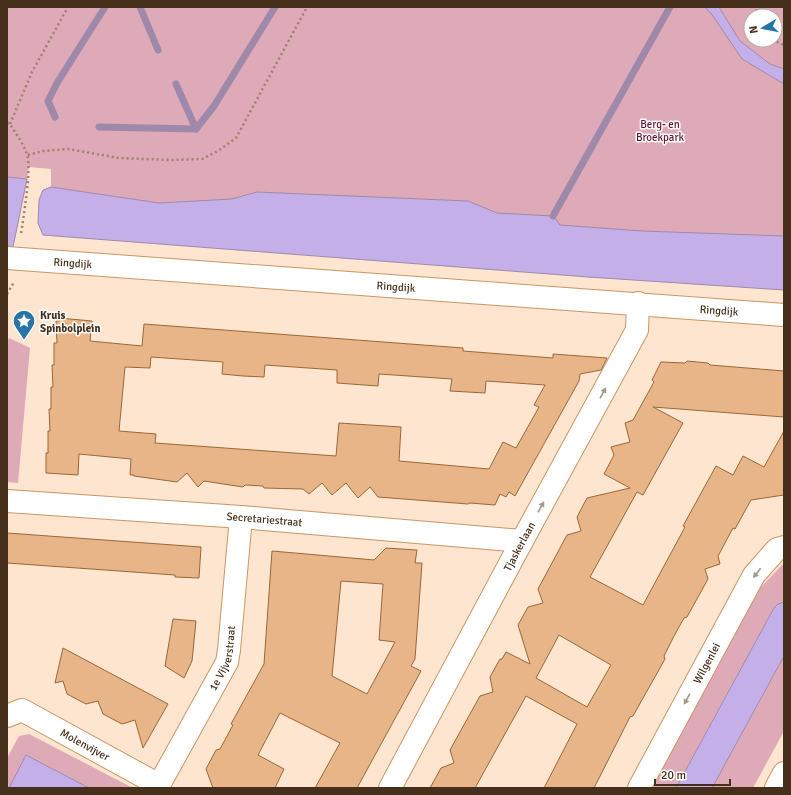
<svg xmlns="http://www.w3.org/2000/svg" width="791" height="795" viewBox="0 0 791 795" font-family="Signika,sans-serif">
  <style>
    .green { fill: #dfaab7; fill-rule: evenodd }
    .water { fill: #c5afe9; stroke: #9f89ab }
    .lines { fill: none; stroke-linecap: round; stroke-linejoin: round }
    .stream { stroke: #9f89ab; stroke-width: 7 }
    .building { fill: #e8b588; stroke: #9c6735; fill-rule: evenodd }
    .minor-casing { stroke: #cc9563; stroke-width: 24 }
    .tertiary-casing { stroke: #cc9563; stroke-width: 24 }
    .path { stroke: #9a826d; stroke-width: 2.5; stroke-dasharray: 2 3; stroke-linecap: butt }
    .minor { stroke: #fff; stroke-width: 22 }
    .tertiary { stroke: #fff; stroke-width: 22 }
    .oneway { fill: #a3988d }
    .labels { text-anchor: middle; stroke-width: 3; stroke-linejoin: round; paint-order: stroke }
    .park-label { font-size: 11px; fill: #641433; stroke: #fff }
    .street-label { font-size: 11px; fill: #47301b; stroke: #fff }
    .poi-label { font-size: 11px; font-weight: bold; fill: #47301b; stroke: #fff; text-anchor: start }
  </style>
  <rect width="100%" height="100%" fill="#fde5d0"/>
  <g class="green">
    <path d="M7 7H784V265L546 244 276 193 257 192 232 199 159 203 51 187V169L29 167 27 179 7 177ZM751 16H775V40H751Z"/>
    <polygon points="9,338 30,348 18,483 7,482 7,343"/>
    <polygon points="784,563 784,602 778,604 774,608 676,788 648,788 746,609 761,587"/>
    <polygon points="784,656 784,731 753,788 712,788"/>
    <polygon points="29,734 131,787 131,788 89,788 26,755 9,788 7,788 7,758 19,736"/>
  </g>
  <g class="water">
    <polygon points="705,7 719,7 740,41 770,64 784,69 784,84 742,59 713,16"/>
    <polygon points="7,177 27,179 13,247 7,246"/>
    <polygon points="51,187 159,203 232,199 257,192 468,201 497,213 553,216 560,225 642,231 784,236 784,290 588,277 43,235 38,223 39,200 43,190"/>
    <polygon points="784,602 784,656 712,788 676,788 774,608 778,604"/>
    <polygon points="26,755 89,788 9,788"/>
  </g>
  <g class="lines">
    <g class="stream">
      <polyline points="140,7 158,50"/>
      <polyline points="176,84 196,129"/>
      <polyline points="55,117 48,101 57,83 105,7"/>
      <polyline points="99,127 196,129 214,106 275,7"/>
      <polyline points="553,216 670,7"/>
    </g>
  </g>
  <g class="building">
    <path d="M59 318 92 321 90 341 142 346 144 324 463 348V351L553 358V354L607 358 601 370 580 374 579 381 515 496 509 492 506 497 500 494 495 505 470 503 468 504 378 497 370 487 358 498 346 483 332 495 322 483 309 494 303 489 264 488 263 486 245 485 243 487 204 481 198 487 187 473 177 482 134 476V475H130L131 459 79 454 78 475 46 473V453H48V431H50L49 409H51V387H53L52 365H54V343H57L56 321H59ZM151 357 223 362 222 374 243 376 264 377 265 365 337 370V383L378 386 379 374 452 379 450 391 485 393 486 381 545 385 534 405 539 407 516 448 503 442 489 469 399 461 401 427 339 423 336 456 155 443 156 434 119 431 125 367 150 368Z"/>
    <path d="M687 361 708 363 710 365 784 371V417L653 407 683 423 643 495 637 492 590 577 643 605 685 527 683 526 716 466 733 475 743 456 764 467 784 431V495L751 500 735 529 733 528 718 556 720 564 705 569 708 579 687 617 684 618 673 638 664 656 665 659 633 716 630 717 594 788H544L577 724 526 696 475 788H430L441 768 454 763 450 750 480 696 493 692 490 677 500 659H502L506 652 530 664 518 625 528 607 543 603 538 589 567 535 581 531 577 517 587 498 630 488 604 474 614 455 611 447 630 442 625 423 633 420 654 382 652 380 661 362 685 363ZM559 635 611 665 587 707 536 678Z"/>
    <polygon points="7,533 201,547 199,578 175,577 175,575 7,563"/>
    <path d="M386 548 417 550 415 563H422L415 659 411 666 421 671 357 788H315L340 743 280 713 258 755 284 769 275 788H213L206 769 216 750 220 749 233 725 231 724 264 664 272 551 374 560ZM341 581 383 584 379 640 395 642 367 694 332 676Z"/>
    <polygon points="173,619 196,621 192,661 184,678 165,666"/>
    <polygon points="63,648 168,704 143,748 135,720 122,724 103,714 98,701 86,704 67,694 63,681 55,683"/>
  </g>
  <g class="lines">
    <g class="minor-casing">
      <g id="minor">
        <path id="s1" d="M7 501 241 517 522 541"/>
        <path id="s2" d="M7 716 22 710 159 785 158 788"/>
        <path id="s3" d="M159 785 227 662 229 650 241 517"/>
        <path id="s4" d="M390 788 522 541 637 330 638 303"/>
        <path id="s5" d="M639 788 754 575 777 549 784 547"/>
        <polyline points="776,788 784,773"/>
      </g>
    </g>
    <g class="tertiary-casing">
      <g id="tertiary">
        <path id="s6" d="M7 258 784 315"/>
      </g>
    </g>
    <g class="path">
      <polyline points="756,16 757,7"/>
      <polyline points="772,40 784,45"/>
      <path d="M7 123 10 124C16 134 23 143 27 154 32 168 23 218 21 235"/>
      <polyline points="10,124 32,72 68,7"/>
      <polyline points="28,155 43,151 68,149 119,158 170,160 202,159 218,151 236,138 307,7"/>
      <polyline points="7,294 14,282"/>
    </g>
    <use href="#minor" class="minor"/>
    <use href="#tertiary" class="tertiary"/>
  </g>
  <defs><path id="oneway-solid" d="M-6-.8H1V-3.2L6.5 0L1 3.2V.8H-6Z"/></defs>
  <g class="oneway">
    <use href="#oneway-solid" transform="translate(603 393) rotate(-61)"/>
    <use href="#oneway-solid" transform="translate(541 507) rotate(-61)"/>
    <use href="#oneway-solid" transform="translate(757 573) rotate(128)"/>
    <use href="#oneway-solid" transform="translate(687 699) rotate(119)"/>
  </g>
  <defs>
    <g id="sight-pin" transform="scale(1.15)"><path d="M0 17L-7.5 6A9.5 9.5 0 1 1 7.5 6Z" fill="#2874a7" stroke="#fff"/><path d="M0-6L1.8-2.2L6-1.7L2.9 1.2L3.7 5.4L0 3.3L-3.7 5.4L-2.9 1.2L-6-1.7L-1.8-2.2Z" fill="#fff"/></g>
  </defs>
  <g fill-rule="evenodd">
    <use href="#sight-pin" x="24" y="321"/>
  </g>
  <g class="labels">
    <g class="park-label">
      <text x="660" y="128">Berg- en<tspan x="660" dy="13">Broekpark</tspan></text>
    </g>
    <g class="street-label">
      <text dy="4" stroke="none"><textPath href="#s6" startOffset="66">Ringdijk</textPath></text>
      <text dy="4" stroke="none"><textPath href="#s6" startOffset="390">Ringdijk</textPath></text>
      <text dy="4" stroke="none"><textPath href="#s6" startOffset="714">Ringdijk</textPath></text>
      <text dy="4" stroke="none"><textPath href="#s1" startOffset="258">Secretariestraat</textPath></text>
      <text dy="4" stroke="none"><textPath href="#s4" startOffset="274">Tjaskerlaan</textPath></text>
      <text dy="4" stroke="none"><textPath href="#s3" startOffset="143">1e Vijverstraat</textPath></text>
      <text dy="4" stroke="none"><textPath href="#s5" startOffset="142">Wilgenlei</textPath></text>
      <text dy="4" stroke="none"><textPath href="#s2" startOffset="88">Molenvijver</textPath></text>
    </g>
    <g class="poi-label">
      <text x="40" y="319">Kruis<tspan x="40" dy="13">Spinbolplein</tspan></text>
    </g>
  </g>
  <rect width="791" height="795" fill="none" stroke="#47301b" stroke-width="16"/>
  <g transform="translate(763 28) rotate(260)"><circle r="19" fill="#ffffff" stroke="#b5aca4"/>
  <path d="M0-3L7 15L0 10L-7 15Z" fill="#2874a7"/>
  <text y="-6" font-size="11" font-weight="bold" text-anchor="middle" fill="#47301b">N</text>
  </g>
  <path d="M655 779v6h75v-6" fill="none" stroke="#47301b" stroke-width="2"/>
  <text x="661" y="779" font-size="12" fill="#47301b" stroke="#ffffff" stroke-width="3" paint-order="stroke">20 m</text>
</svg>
